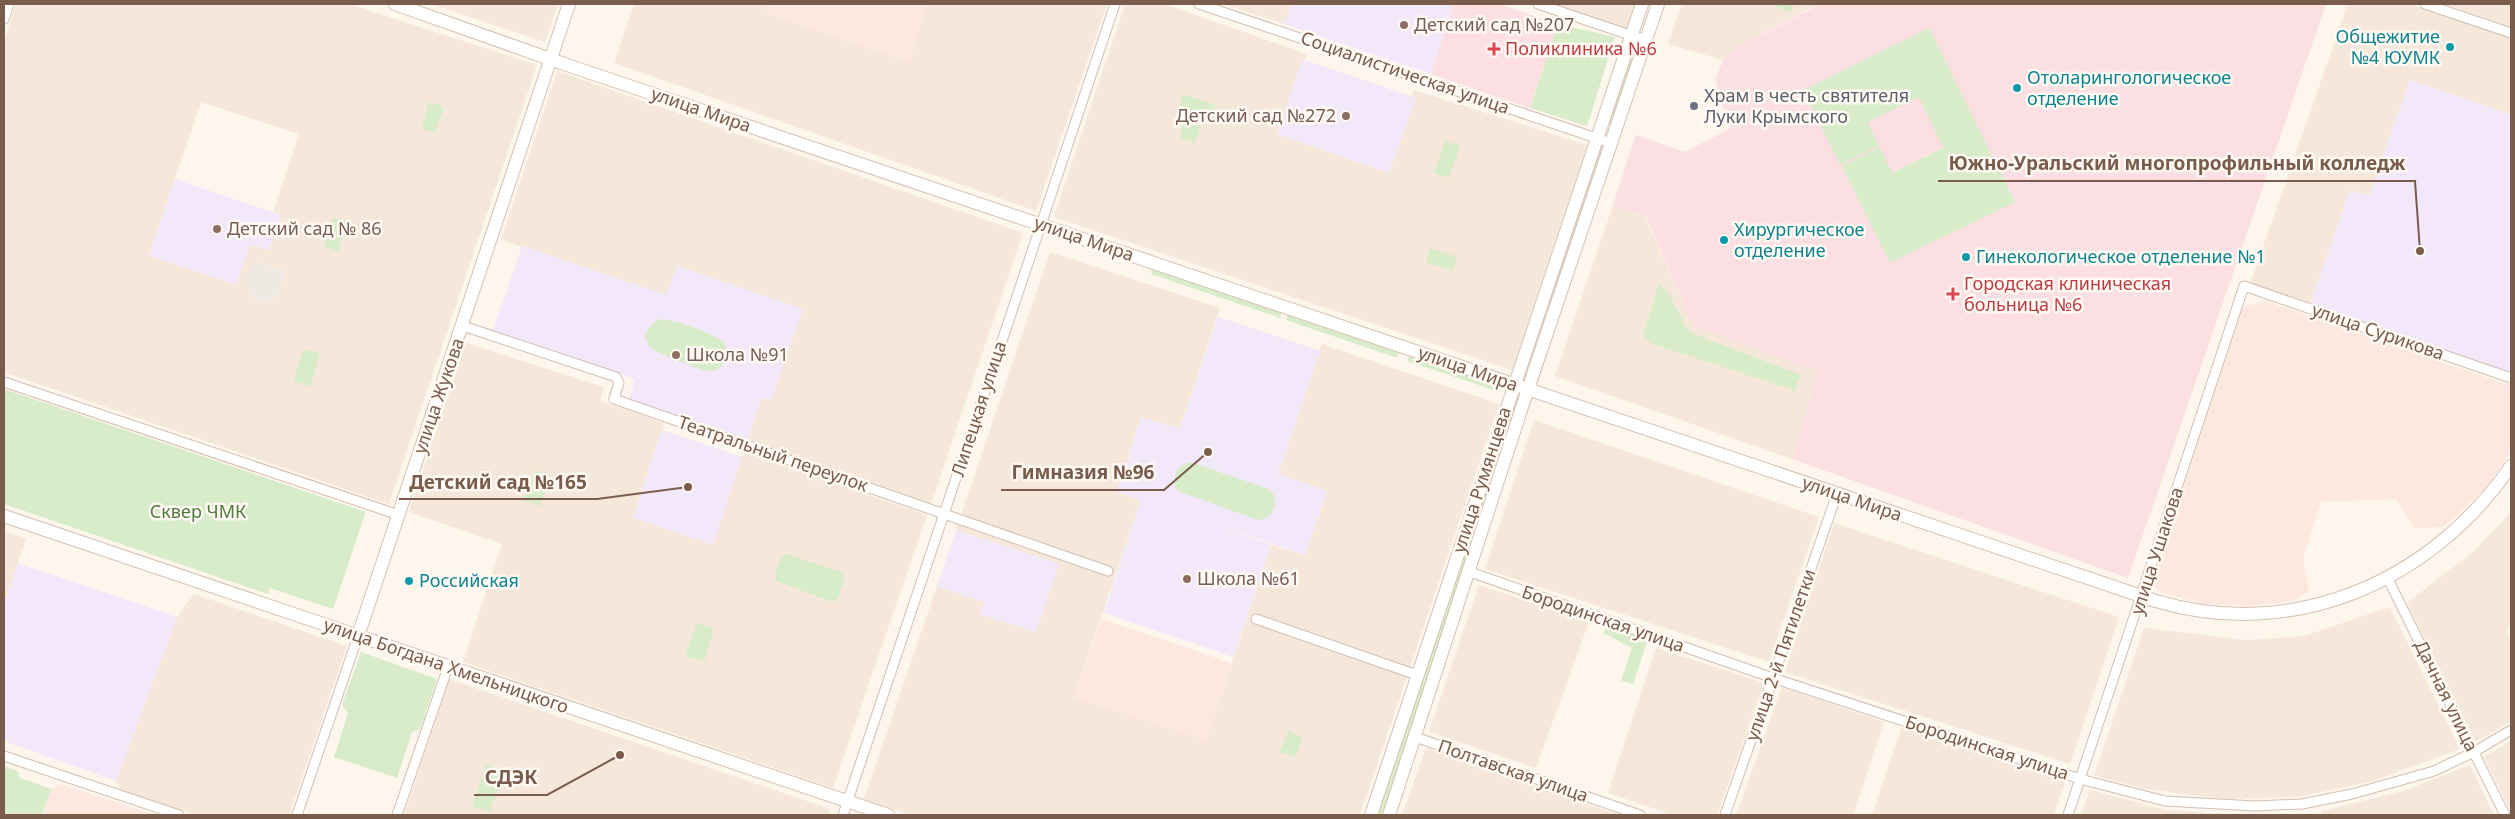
<svg xmlns="http://www.w3.org/2000/svg" width="2515" height="819" viewBox="0 0 2515 819" font-family="'Noto Sans',sans-serif">
  <style>
    .residential { fill: #f5e8da; fill-rule: evenodd }
    .commercial { fill: #fde8e0 }
    .industrial { fill: #efe9e4 }
    .education { fill: #f3e8fa }
    .medical { fill: #fbdfe3; fill-rule: evenodd }
    .green { fill: #d8ecc9 }
    .lines { fill: none; stroke-linecap: round; stroke-linejoin: round }
    .street-casing { stroke: #d1beb0; stroke-width: 11 }
    .secondary-casing { stroke: #d6c0b0; stroke-width: 14 }
    .street { stroke: #fff; stroke-width: 9 }
    .secondary { stroke: #fff; stroke-width: 12 }
    .education-dot { fill: #8d6e63; stroke: #fffaf3; stroke-width: 2 }
    .culture-dot { fill: #0f9aa8; stroke: #fffaf3; stroke-width: 2 }
    .health-dot { fill: #e0444e; stroke: #fffaf3; stroke-width: 2 }
    .worship-dot { fill: #6b7280; stroke: #fffaf3; stroke-width: 2 }
    .labels { text-anchor: middle; stroke-width: 5; stroke-linejoin: round; paint-order: stroke }
    .education-label { font-size: 18px; fill: #785e54; stroke: #fffaf3; text-anchor: start }
    .culture-label { font-size: 18px; fill: #0d838f; stroke: #fffaf3; text-anchor: start }
    .health-label { font-size: 18px; fill: #be3a42; stroke: #fffaf3; text-anchor: start }
    .street-label { font-size: 18px; fill: #7a5c4d; stroke: #fffaf3 }
    .worship-label { font-size: 18px; fill: #5b616d; stroke: #fffaf3; text-anchor: start }
    .park-label { font-size: 18px; fill: #537a41; stroke: #fffaf3 }
    .leader { fill: none; stroke: #7a5c4d; stroke-width: 2 }
    .callout-dot { fill: #7a5c4d; stroke: #fffaf3; stroke-width: 2 }
    .callout-label { font-size: 19px; text-anchor: middle; font-weight: bold; fill: #7a5c4d; stroke: #fffaf3; stroke-width: 5; stroke-linejoin: round; paint-order: stroke }
  </style>
  <rect width="100%" height="100%" fill="#fdf6ec"/>
  <g class="residential">
    <path d="M16 4H349L537 65 389 504 4 372V41ZM201 102 299 134 273 212 280 215 269 250 250 244 149 255ZM254 261 285 272 277 299 272 297 269 303 249 297Z"/>
    <polygon points="431,4 558,4 545,42"/>
    <polygon points="634,4 769,4 766,13 910,62 926,4 1107,4 1036,211 614,63"/>
    <polygon points="1125,4 1164,4 1307,54 1277,134 1389,173 1414,90 1587,145 1512,370 1054,217"/>
    <polygon points="1224,4 1291,4 1284,24"/>
    <polygon points="1552,4 1636,4 1627,30"/>
    <polygon points="1682,4 1813,4 1814,6 1735,48 1723,60 1668,44"/>
    <polygon points="2348,4 2410,4 2511,38 2511,115 2410,80 2369,196 2350,190 2310,305 2250,284"/>
    <polygon points="2444,4 2511,4 2511,27"/>
    <polygon points="557,71 1023,233 931,504 747,441 761,397 771,401 677,266 667,296 501,240"/>
    <polygon points="1613,205 1645,216 1693,325 1819,372 1792,459 1555,376"/>
    <polygon points="1050,252 1220,308 1180,429 1141,417 1117,491 1141,500 1074,697 1206,740 1271,545 1305,555 1327,491 1278,475 1322,344 1499,404 1360,815 912,815 864,799 937,586 985,602 981,614 1036,632 1058,564 956,530"/>
    <polygon points="466,343 604,387 600,401 664,423 633,518 742,457 746,452 927,515 833,788 463,662 502,544 409,512"/>
    <polygon points="1534,420 1819,517 1769,662 1485,569"/>
    <polygon points="2511,512 2511,626 2506,631 2511,638 2511,722 2476,741 2407,603 2475,550"/>
    <polygon points="1834,523 2119,617 2070,764 1785,672"/>
    <polygon points="4,531 26,539 4,605"/>
    <polygon points="1479,585 1589,622 1536,768 1429,732"/>
    <polygon points="194,594 347,646 289,815 195,815 121,790 116,781 177,617"/>
    <polygon points="2390,607 2460,749 2370,782 2297,797 2223,799 2147,789 2094,776 2144,628 2247,640 2304,636"/>
    <polygon points="1656,648 1764,683 1717,815 1673,815 1608,793"/>
    <polygon points="449,679 830,809 828,815 404,815"/>
    <polygon points="1782,687 1884,722 1853,815 1736,815"/>
    <polygon points="1902,726 2065,782 2054,815 1872,815"/>
    <polygon points="2511,741 2511,811 2484,757"/>
    <polygon points="1426,748 1620,815 1402,815"/>
    <polygon points="2470,765 2494,815 2323,815 2322,811 2403,791"/>
    <polygon points="2090,790 2166,810 2241,815 2081,815"/>
  </g>
  <g class="commercial">
    <polygon points="769,4 926,4 910,62 766,13"/>
    <polygon points="2265,301 2511,386 2511,451 2486,488 2443,527 2415,528 2396,499 2321,502 2303,558 2309,591 2294,601 2248,606 2205,604 2167,594 2151,586 2243,307"/>
    <polygon points="1102,619 1231,663 1206,741 1074,697"/>
    <polygon points="60,784 152,814 153,815 43,815 51,789"/>
  </g>
  <polygon class="industrial" points="254,261 285,272 277,299 272,297 269,303 249,297 251,289 245,287"/>
  <g class="education">
    <polygon points="1291,4 1454,4 1431,74 1284,24"/>
    <polygon points="1302,59 1416,98 1389,173 1277,134"/>
    <polygon points="2410,80 2511,115 2511,375 2310,305 2350,190 2369,196"/>
    <polygon points="175,179 281,215 269,250 250,244 236,285 149,256"/>
    <polygon points="522,246 666,295 677,266 803,309 771,401 761,398 747,441 629,400 635,379 493,330"/>
    <polygon points="1218,317 1320,351 1278,474 1327,491 1305,555 1209,523 1271,545 1233,657 1104,613 1141,500 1117,492 1141,417 1180,429"/>
    <polygon points="662,430 742,457 713,545 633,518"/>
    <polygon points="956,530 1059,564 1036,632 980,614 984,602 937,586"/>
    <polygon points="18,563 177,617 116,781 4,741 4,605"/>
  </g>
  <g class="medical">
    <polygon points="1454,4 1499,4 1558,24 1530,108 1431,74"/>
    <path d="M1813 4H2326L2128 578 1792 459 1819 372 1693 325 1646 216 1613 205 1636 135 1685 152 1731 128 1719 98 1716 78 1723 60 1735 48 1814 7ZM1929 28 2015 202 1842 166 1892 173 1944 147 1919 97 1868 122 1804 90Z"/>
  </g>
  <g class="green">
    <polygon points="1777,4 1794,4 1791,12 1776,7"/>
    <polygon points="1558,24 1615,37 1587,126 1530,108"/>
    <polygon points="1929,28 2015,202 1890,263 1842,166 1880,147 1892,173 1943,148 1919,97 1868,122 1879,146 1840,165 1803,90"/>
    <polygon points="1632,52 1635,54 1612,124 1609,125"/>
    <polygon points="1183,94 1215,105 1210,121 1178,111"/>
    <polygon points="429,102 444,107 435,133 421,128"/>
    <polygon points="1184,122 1200,127 1195,143 1179,138"/>
    <polygon points="1445,141 1460,146 1449,178 1434,173"/>
    <polygon points="1600,145 1604,148 1530,368 1528,369"/>
    <polygon points="333,217 347,222 338,251 324,246"/>
    <polygon points="1430,248 1457,257 1453,271 1426,262"/>
    <polygon points="1153,267 1282,311 1280,318 1151,274"/>
    <polygon points="1659,284 1668,292 1689,332 1801,375 1795,391 1650,343 1643,334"/>
    <polygon points="1288,313 1400,351 1397,358 1286,320"/>
    <path d="M659 319C679 321 709 331 725 343 727 353 728 365 716 370 706 374 691 366 682 362 661 355 626 342 659 319Z"/>
    <polygon points="304,349 320,354 310,386 293,381"/>
    <polygon points="1409,354 1502,384 1500,392 1407,361"/>
    <polygon points="4,389 366,512 333,609 270,588 268,594 4,504"/>
    <polygon points="1513,404 1518,406 1382,815 1375,815"/>
    <path d="M1190 462 1269 489C1281 499 1274 519 1258 520L1180 492 1175 488C1172 475 1178 465 1190 462Z"/>
    <polygon points="534,470 551,475 540,506 523,500"/>
    <path d="M786 554 844 573 845 579 837 600 832 602 776 581C774 573 779 558 786 554Z"/>
    <polygon points="696,623 714,629 704,662 685,656"/>
    <polygon points="1608,624 1648,639 1633,684 1621,681 1632,648 1603,633"/>
    <polygon points="361,652 437,679 420,729 412,732 397,778 334,757 348,713 342,705"/>
    <polygon points="1288,731 1303,737 1296,757 1280,752"/>
    <polygon points="486,765 504,771 490,812 472,806"/>
    <polygon points="4,766 19,772 18,777 51,789 42,815 4,815"/>
  </g>
  <g class="lines">
    <g class="street-casing">
      <g id="street">
        <polyline points="1199,4 1611,143"/>
        <polyline points="1538,4 1645,40"/>
        <polyline points="2425,4 2511,33"/>
        <polyline points="4,19 9,4"/>
        <polyline points="463,326 616,377 619,383 614,399 1108,571"/>
        <polyline points="4,382 399,515"/>
        <polyline points="1470,572 1773,678 2080,779 2165,801 2255,806 2302,804 2352,794 2434,771 2474,752 2511,730"/>
        <polyline points="2387,577 2505,815"/>
        <polyline points="1256,619 1417,675"/>
        <polyline points="1415,737 1640,815"/>
        <polyline points="4,756 179,815"/>
        <polyline points="297,815 358,636"/>
        <polyline points="397,815 448,667"/>
        <polyline points="843,815 1115,4"/>
        <polyline points="1725,815 1837,494"/>
        <polyline points="2068,815 2244,286 2511,378"/>
      </g>
    </g>
    <g class="secondary-casing">
      <g id="secondary">
        <path d="M395 4 570 66 2156 601C2293 642 2431 582 2511 466"/>
        <polyline points="4,516 888,815"/>
        <polyline points="358,636 569,4"/>
        <polyline points="1371,815 1642,4"/>
        <polyline points="1389,815 1523,404 1658,4"/>
      </g>
    </g>
    <use href="#street" class="street"/>
    <use href="#secondary" class="secondary"/>
  </g>
  <g class="education-dot">
    <circle cx="1404" cy="25" r="5"/>
    <circle cx="1346" cy="116" r="5"/>
    <circle cx="217" cy="229" r="5"/>
    <circle cx="676" cy="355" r="5"/>
    <circle cx="1187" cy="579" r="5"/>
  </g>
  <g class="culture-dot">
    <circle cx="2450" cy="47" r="5"/>
    <circle cx="2017" cy="88" r="5"/>
    <circle cx="1724" cy="240" r="5"/>
    <circle cx="1966" cy="257" r="5"/>
    <circle cx="409" cy="581" r="5"/>
  </g>
  <g class="health-dot">
    <path d="M1491.5 41.5h5v5h5v5h-5v5h-5v-5h-5v-5h5z"/>
    <path d="M1950.5 286.5h5v5h5v5h-5v5h-5v-5h-5v-5h5z"/>
  </g>
  <circle class="worship-dot" cx="1694" cy="106" r="5"/>
  <g class="labels">
    <g class="education-label">
      <text x="1414" y="31">Детский сад №207</text>
      <text x="1336" y="122" text-anchor="end">Детский сад №272</text>
      <text x="227" y="235">Детский сад № 86</text>
      <text x="686" y="361">Школа №91</text>
      <text x="1197" y="585">Школа №61</text>
    </g>
    <g class="culture-label">
      <text x="2440" y="43" text-anchor="end">Общежитие<tspan x="2440" dy="21">№4 ЮУМК</tspan></text>
      <text x="2027" y="84">Отоларингологическое<tspan x="2027" dy="21">отделение</tspan></text>
      <text x="1734" y="236">Хирургическое<tspan x="1734" dy="21">отделение</tspan></text>
      <text x="1976" y="263">Гинекологическое отделение №1</text>
      <text x="419" y="587">Российская</text>
    </g>
    <g class="health-label">
      <text x="1505" y="55">Поликлиника №6</text>
      <text x="1964" y="290">Городская клиническая<tspan x="1964" dy="21">больница №6</tspan></text>
    </g>
    <g class="street-label">
      <text transform="translate(1405 73) rotate(19)" y="6">Социалистическая улица</text>
      <text transform="translate(701 110) rotate(19)" y="6">улица Мира</text>
      <text transform="translate(1084 239) rotate(19)" y="6">улица Мира</text>
      <text transform="translate(2378 332) rotate(19)" y="6">улица Сурикова</text>
      <text transform="translate(1468 369) rotate(19)" y="6">улица Мира</text>
      <text transform="translate(439 396) rotate(-71)" y="6">улица Жукова</text>
      <text transform="translate(979 409) rotate(-72)" y="6">Липецкая улица</text>
      <text transform="translate(773 454) rotate(19)" y="6">Театральный переулок</text>
      <text transform="translate(1482 480) rotate(-72)" y="6">улица Румянцева</text>
      <text transform="translate(1852 499) rotate(19)" y="6">улица Мира</text>
      <text transform="translate(2157 551) rotate(-72)" y="6">улица Ушакова</text>
      <text transform="translate(1603 619) rotate(19)" y="6">Бородинская улица</text>
      <text transform="translate(1781 655) rotate(-71)" y="6">улица 2-й Пятилетки</text>
      <text transform="translate(446 666) rotate(19)" y="6">улица Богдана Хмельницкого</text>
      <text transform="translate(2446 696) rotate(64)" y="6">Дачная улица</text>
      <text transform="translate(1987 748) rotate(18)" y="6">Бородинская улица</text>
      <text transform="translate(1513 771) rotate(19)" y="6">Полтавская улица</text>
    </g>
    <g class="worship-label">
      <text x="1704" y="102">Храм в честь святителя<tspan x="1704" dy="21">Луки Крымского</tspan></text>
    </g>
    <g class="park-label">
      <text x="198" y="518">Сквер ЧМК</text>
    </g>
  </g>
  <path class="leader" d="M2420 251L2415 181H1938M1208 452L1164 490H1001M688 487L597 499H399M620 755L547 795H474"/>
  <g class="callout-dot">
    <circle cx="2420" cy="251" r="5"/>
    <circle cx="1208" cy="452" r="5"/>
    <circle cx="688" cy="487" r="5"/>
    <circle cx="620" cy="755" r="5"/>
  </g>
  <g class="callout-label">
    <text x="2177" y="170">Южно-Уральский многопрофильный колледж</text>
    <text x="1083" y="479">Гимназия №96</text>
    <text x="498" y="489">Детский сад №165</text>
    <text x="511" y="784">СДЭК</text>
  </g>
  <rect width="2515" height="819" fill="none" stroke="#7a5c4d" stroke-width="10"/>
</svg>
